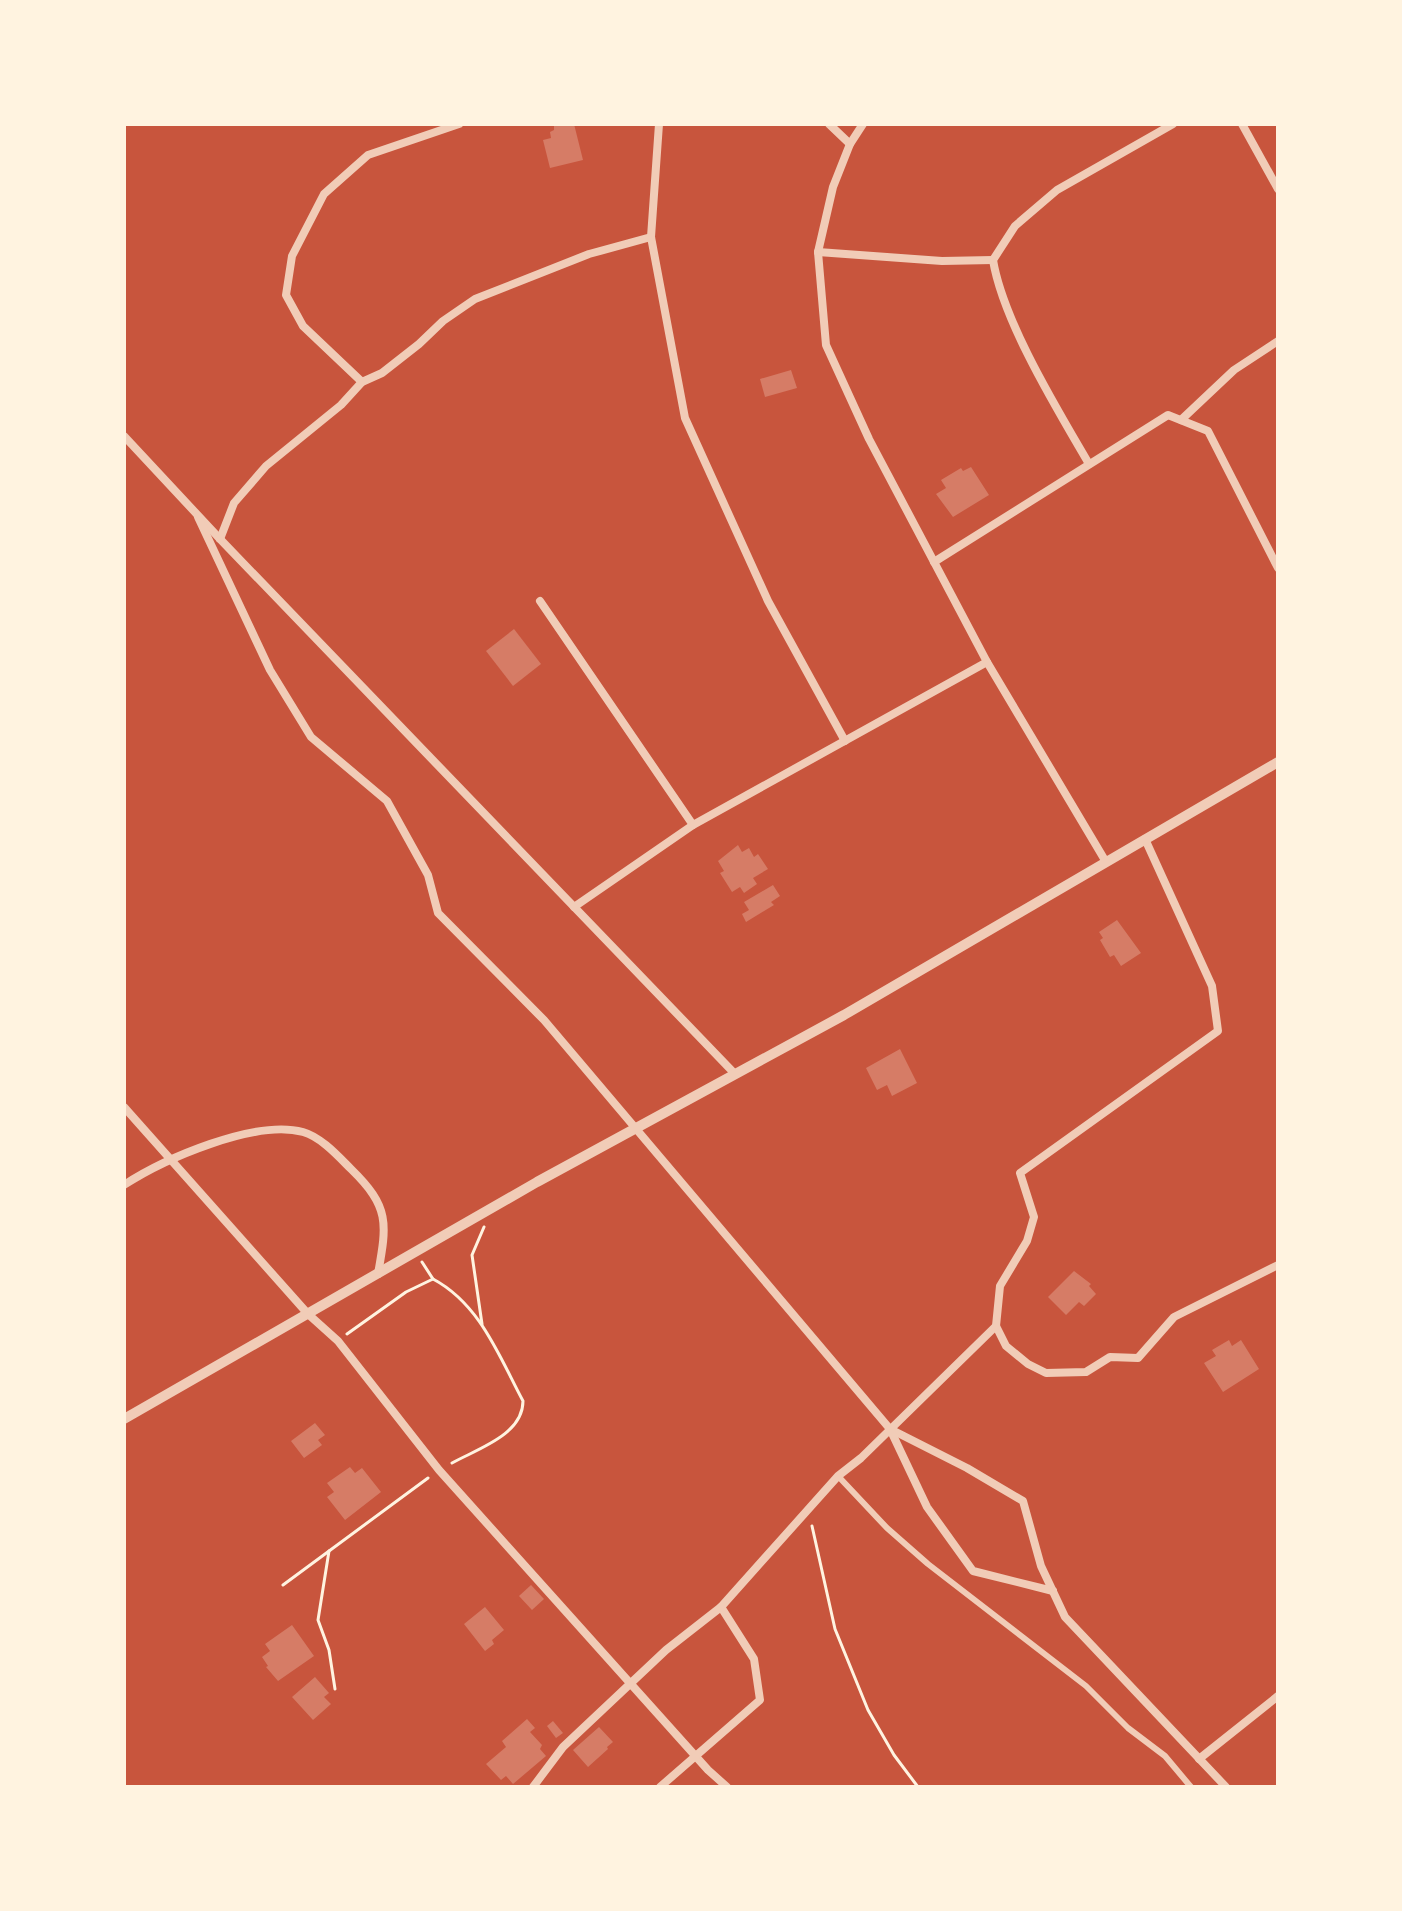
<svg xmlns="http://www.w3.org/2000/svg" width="1402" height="1911" viewBox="0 0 1402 1911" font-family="Inter,sans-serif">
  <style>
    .building { fill: #d67c66 }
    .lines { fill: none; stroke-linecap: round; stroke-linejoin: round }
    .path { stroke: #fff3e0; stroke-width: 3 }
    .service { stroke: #f1ccb7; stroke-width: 4 }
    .pedestrian { stroke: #f1ccb7; stroke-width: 6 }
    .minor { stroke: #f1ccb7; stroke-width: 8 }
    .tertiary { stroke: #f1ccb7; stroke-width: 10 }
  </style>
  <rect width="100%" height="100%" fill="#c8553d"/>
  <g class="building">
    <polygon points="563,124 574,124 583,160 550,168 543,140 551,138 550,132 554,130 554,126"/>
    <polygon points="791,370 797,388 765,397 760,379"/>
    <polygon points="971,467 989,495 953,517 936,494 946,488 941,480 961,468 963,471"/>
    <polygon points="514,629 541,664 513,686 486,651"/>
    <polygon points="738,845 742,852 749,848 754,857 758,854 768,869 753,878 757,884 744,893 740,887 732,892 720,873 724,871 718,861"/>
    <polygon points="773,885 780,896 771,902 774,905 746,922 742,914 749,910 744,902"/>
    <polygon points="1117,920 1141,953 1121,966 1114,955 1110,957 1100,940 1103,938 1099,932"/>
    <polygon points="900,1049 917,1083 892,1096 887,1085 877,1090 866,1068"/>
    <polygon points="1074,1271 1091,1284 1089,1286 1096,1294 1084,1306 1079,1302 1066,1315 1048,1297"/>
    <polygon points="1229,1340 1232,1346 1241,1340 1259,1369 1223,1392 1204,1363 1216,1356 1212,1350"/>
    <polygon points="315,1423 325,1435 318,1440 322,1445 304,1458 291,1441"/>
    <polygon points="350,1467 355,1473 362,1468 381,1492 345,1520 327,1497 334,1492 327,1483"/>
    <polygon points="531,1585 544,1599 532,1610 519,1596"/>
    <polygon points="485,1607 504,1630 492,1640 494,1644 485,1651 464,1624"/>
    <polygon points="292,1625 314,1656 278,1681 266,1667 268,1666 262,1657 270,1651 265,1644"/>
    <polygon points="315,1677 329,1693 324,1697 331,1704 313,1720 292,1697"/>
    <polygon points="527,1719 535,1728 530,1732 542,1745 540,1749 546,1756 513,1784 506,1776 501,1780 486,1764 506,1747 502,1741"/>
    <polygon points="553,1721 563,1733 556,1738 547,1726"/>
    <polygon points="599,1727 613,1742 607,1747 608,1749 588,1767 573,1750"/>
  </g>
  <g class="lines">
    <g class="path">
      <polyline points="422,1262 433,1279"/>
      <polyline points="482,1324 472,1255 484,1227"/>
      <path d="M347 1334 406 1292 433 1279C480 1304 499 1356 523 1401 523 1435 477 1449 452 1463"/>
      <polyline points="812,1526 835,1629 868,1710 894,1755 918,1787"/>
      <polyline points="329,1551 318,1620 329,1650 335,1689"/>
      <polyline points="283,1585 428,1478"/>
    </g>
    <polyline class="service" points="415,1787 419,1787"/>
    <polyline class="pedestrian" points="838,1476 887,1528 928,1564 1086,1686 1128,1728 1165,1756 1191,1787"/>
    <g class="minor">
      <polyline points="659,124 651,237 685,418 768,601 845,741"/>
      <polyline points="829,124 850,144"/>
      <polyline points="1242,124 1278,189"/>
      <polyline points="818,252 942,261 993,260"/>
      <polyline points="362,382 303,326 286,295 292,256 324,194 368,155 459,124"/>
      <polyline points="1181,420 1234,370 1278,341"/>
      <polyline points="124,436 220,539 735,1074"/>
      <path d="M1089 464C1057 409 1003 321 993 260L1015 226 1057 190 1173 124"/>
      <polyline points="198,517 270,670 311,737 387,801 428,875 438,913 544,1020 890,1429 967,1468 1023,1501 1041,1566 1065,1617 1226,1787"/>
      <polyline points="220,539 234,503 266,466 341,405 362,382 382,373 419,344 443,321 475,299 589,254 651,237"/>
      <polyline points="934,562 1168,415 1208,431 1278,568"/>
      <polyline points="540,601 693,825 574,907"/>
      <polyline points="987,662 1106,862"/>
      <polyline points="693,825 987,662 869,439 826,345 818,252 833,187 850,144 863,124"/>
      <polyline points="124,1107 308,1314 338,1341 439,1470 708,1770 727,1787"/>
      <path d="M124 1185C164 1159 255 1119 303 1132 321 1137 338 1156 351 1169 390 1207 387 1223 378 1274"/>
      <polyline points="996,1326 1006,1346 1028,1364 1046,1373 1086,1372 1110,1357 1138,1358 1174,1317 1278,1265"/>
      <polyline points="890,1429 927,1507 973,1571 1053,1591"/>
      <polyline points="1199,1759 1278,1696"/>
      <polyline points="533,1787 563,1747 666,1650 721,1607 838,1476 861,1458 996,1326 1000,1286 1027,1241 1034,1217 1020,1173 1218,1031 1212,986 1145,839"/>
      <polyline points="660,1787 760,1700 754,1659 721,1607"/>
    </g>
    <polyline class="tertiary" points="124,1419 537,1182 844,1015 1278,762"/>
  </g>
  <rect width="1402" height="1911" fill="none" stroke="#fff3e0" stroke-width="252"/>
</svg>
